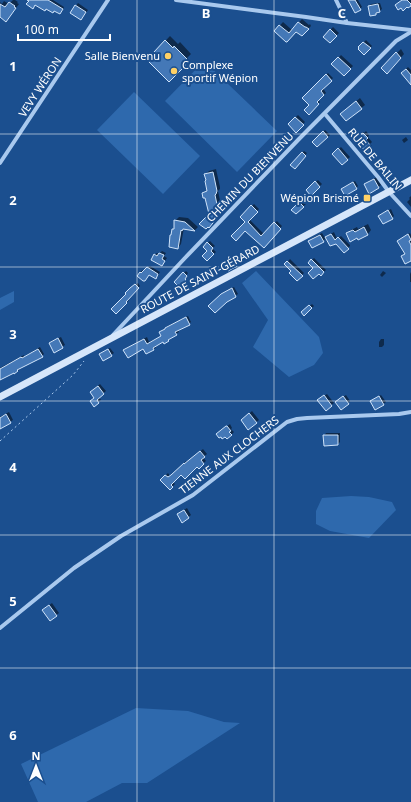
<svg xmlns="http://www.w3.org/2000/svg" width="411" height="802" viewBox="0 0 411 802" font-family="'Noto Sans',sans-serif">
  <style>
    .green { fill: #2e69ad }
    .shadow { fill: #0007 }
    .building { fill: #4478b7; stroke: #cfe3fa }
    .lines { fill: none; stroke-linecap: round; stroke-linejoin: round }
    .path { stroke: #a9c9ee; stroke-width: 1; stroke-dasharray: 2 3; stroke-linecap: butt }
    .street { stroke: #a9c9ee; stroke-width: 4 }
    .secondary { stroke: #d6e6fa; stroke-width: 7 }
    .grid { fill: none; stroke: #fff; stroke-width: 1; stroke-opacity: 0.55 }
    .poi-dot { fill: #ffd166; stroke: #1b4f8f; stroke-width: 1.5 }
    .labels { text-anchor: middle; stroke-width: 4; stroke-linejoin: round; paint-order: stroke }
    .poi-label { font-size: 11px; fill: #fff; stroke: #1b4f8f; text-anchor: end }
    .street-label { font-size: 11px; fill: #fff; stroke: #1b4f8f }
    .grid-label { font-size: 13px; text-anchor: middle; font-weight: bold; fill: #fff; stroke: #1b4f8f; stroke-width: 4; stroke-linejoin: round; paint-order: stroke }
  </style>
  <rect width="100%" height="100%" fill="#1b4f8f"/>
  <g class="green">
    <polygon points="204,61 277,131 237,172 165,101"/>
    <polygon points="134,92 200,156 163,194 97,130"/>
    <polygon points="256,271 319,337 323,353 314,365 289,377 253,347 268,320 242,283"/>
    <polygon points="14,291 14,302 0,310 0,298"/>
    <polygon points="351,496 369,497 392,502 396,510 369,538 330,531 316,524 316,511 322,498"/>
    <polygon points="136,708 188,711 224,722 240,723 147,783 122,783 86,802 38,802 21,764"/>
  </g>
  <g class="shadow">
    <polygon points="13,0 15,0 18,2 17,3 19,4 6,21 0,16 0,2 2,4 4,1 9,4"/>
    <polygon points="27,0 53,0 64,7 62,11 47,8"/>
    <polygon points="348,0 358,0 362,7 355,12"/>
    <polygon points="403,0 411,0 411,5"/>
    <polygon points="78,3 88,10 81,19 76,6"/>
    <polygon points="380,3 382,9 376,14 369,7 371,4"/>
    <polygon points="302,19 309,25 310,24 311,26 306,31 296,31 287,41 275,31 283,22 292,30"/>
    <polygon points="333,27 339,33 330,42 324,37"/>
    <polygon points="170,36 178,44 180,42 191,54 187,58 189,60 169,81 155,52"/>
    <polygon points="366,40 372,46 364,54 359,47"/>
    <polygon points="401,49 404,54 391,69 382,68"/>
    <polygon points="341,55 353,66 344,75 333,64"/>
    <polygon points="408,67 411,70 411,81 404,71"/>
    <polygon points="328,73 333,78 323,88 326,93 318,100 320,102 309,113 310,105 304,98"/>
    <polygon points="360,98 365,105 346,120 345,111"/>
    <polygon points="298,115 305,122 296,131 289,124"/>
    <polygon points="325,130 330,135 318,146 314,142"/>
    <polygon points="366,131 369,135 368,137 372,142 370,144 372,146 367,151 357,137 363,132 364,133"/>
    <polygon points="406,137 408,140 404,143 402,140"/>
    <polygon points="341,147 350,157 342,164 333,154"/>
    <polygon points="304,151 307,153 295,168 291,165"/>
    <polygon points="216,169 220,187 220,189 218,191 222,210 218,213 219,215 212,223 206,197 203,194 208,190 206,174 209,171"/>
    <polygon points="377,177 381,185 370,193 368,182"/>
    <polygon points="318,180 322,184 311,195 307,190"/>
    <polygon points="355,181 358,186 356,188 342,189 344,187"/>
    <polygon points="411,196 411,207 407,202 410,199 409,198"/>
    <polygon points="302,200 306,204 296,213 292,210"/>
    <polygon points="254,204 259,209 249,219 264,234 277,221 282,226 264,246 246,222 241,217"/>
    <polygon points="391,209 394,216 392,218 379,216 381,214"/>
    <polygon points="179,217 188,218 198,227 195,230 184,228 181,244 178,248 172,235 173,229 175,227 175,221"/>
    <polygon points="368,224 371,230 368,234 347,234 351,230 357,227 358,229"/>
    <polygon points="334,232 337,239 341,236 350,245 350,246 344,251 336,242 327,237 323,241 309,241 311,239 322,233 325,238 329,235"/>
    <polygon points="410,233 411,235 411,259 406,254 398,241"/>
    <polygon points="210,241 215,246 212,248 216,252 207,260 209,251 204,246"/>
    <polygon points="162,251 166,253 164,256 167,258 162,265 154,255 157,253 159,254"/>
    <polygon points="236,258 238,263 236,265 228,262"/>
    <polygon points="314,258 326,270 321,274 309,263"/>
    <polygon points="290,259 304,273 297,280 292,271 286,264"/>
    <polygon points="150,266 160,272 156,278 149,274 145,280 140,272 143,270 144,271"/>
    <polygon points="212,268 215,273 204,280 203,273"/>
    <polygon points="186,271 188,273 186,276 187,277 179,285 175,282"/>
    <polygon points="383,271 386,273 382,277 380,275"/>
    <polygon points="411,272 411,282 410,282 410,274"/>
    <polygon points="138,283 140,286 128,299 129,300 116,313 127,294 133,286"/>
    <polygon points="234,287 238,294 226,301 225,292"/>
    <polygon points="312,304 314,306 304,315 302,313"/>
    <polygon points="188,316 191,322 189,324 178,330 179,332 170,337 169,340 165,342 164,341 155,345 156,347 154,349 146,353 143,348 125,350 127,348 147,337 149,342 162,336 163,330 168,326"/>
    <polygon points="61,337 65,345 54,352 50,343 52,341"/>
    <polygon points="381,339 384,339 384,345 382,347 379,347 379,342"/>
    <polygon points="40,347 44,354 42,356 20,368 18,371 0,379 0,368 24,355 24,357"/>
    <polygon points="110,348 114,353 111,355 101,354"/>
    <polygon points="100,384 106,391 99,397 101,400 94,405 95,398 93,390"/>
    <polygon points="327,394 334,403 326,409 321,398"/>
    <polygon points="346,395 350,401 348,403 339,400"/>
    <polygon points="381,395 386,402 383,404 374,399"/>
    <polygon points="252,411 259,420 248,428 244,418"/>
    <polygon points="9,412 13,420 0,428 0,417"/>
    <polygon points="230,424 232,428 231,429 234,432 231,435 225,436 220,432"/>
    <polygon points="326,433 340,433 340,442 338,444 324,436"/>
    <polygon points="203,449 207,454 203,457 206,461 199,467 197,466 181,474 173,482 175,484 170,489 161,480 168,473 170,476 175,473 186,461 187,462"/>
    <polygon points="187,508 191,515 183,521 181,512"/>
    <polygon points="52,603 59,613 50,620 43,610"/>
  </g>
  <g class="building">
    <polygon points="27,0 48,0 63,9 60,14 54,11 53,13 46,9 45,11 35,5 33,9 26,4 29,1"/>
    <polygon points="348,0 355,0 361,10 355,13"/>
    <polygon points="402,0 407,0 411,4 411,6 408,8 407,7 403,11 401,8 398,10 395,5"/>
    <polygon points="9,2 15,6 14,7 16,8 6,22 0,17 0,4 5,7"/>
    <polygon points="378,4 380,12 376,13 376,15 370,16 368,6"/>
    <polygon points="75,5 86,12 81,20 70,13"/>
    <polygon points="298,22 305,27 306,27 309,29 302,36 296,32 287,42 286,42 274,31 279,25 289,33"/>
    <polygon points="330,29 337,36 330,43 323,37"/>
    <polygon points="165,40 173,48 174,46 187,59 183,63 186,65 169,82 148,61 155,53 154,52"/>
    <polygon points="363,42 371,48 364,55 358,49 359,48 358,47"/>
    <polygon points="396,52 401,58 387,74 381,68"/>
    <polygon points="338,57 351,69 344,76 331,64"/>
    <polygon points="406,69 411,75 411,85 401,73"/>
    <polygon points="326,74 332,81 321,91 324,95 317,102 319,104 309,115 304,110 309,105 302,98"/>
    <polygon points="356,101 362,109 346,121 340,114"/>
    <polygon points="295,117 304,125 296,133 288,124"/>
    <polygon points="323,131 328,137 317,147 312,142"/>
    <polygon points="360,133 361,134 363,133 368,138 366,140 370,145 368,146 371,149 367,152 361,147 362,146 358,142 359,141 356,137"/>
    <polygon points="338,148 348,160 342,165 332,154"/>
    <polygon points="302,152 306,156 295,169 290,165"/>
    <polygon points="213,172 217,191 216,194 215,195 219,214 213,215 216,219 209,228 208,227 206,229 199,224 209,214 205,198 203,198 202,193 207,191 205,181 206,180 204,174"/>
    <polygon points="374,179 379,188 369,194 364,184"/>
    <polygon points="315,181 320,187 311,196 306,190"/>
    <polygon points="353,182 357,189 345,196 341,189"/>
    <polygon points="299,202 304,207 296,214 291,210"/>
    <polygon points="251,205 258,212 248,222 261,236 274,222 281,229 264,248 245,231 236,241 231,236 245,222 240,217"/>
    <polygon points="388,210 393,219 383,224 378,216"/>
    <polygon points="174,220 185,222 195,231 183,229 182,231 181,230 178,249 169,247 170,235 171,235 172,229 174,229"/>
    <polygon points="364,227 368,235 358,240 357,238 350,242 346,233 353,230 355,232"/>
    <polygon points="331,234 335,240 338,237 349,249 344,253 336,244 330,246 325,237"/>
    <polygon points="408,234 411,240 409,241 411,245 411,261 405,264 401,256 405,254 397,241"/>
    <polygon points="320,235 324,242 312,248 308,241"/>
    <polygon points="207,242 213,248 211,251 214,254 207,261 202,256 207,251 203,247"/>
    <polygon points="159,253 164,255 162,259 165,261 162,266 151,260 154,254 157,256"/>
    <polygon points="311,259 324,272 321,276 319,274 313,279 308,273 313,268 308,263"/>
    <polygon points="233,260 237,266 228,271 224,264"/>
    <polygon points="287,261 303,276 297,281 289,273 291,271 284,264"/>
    <polygon points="147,267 158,274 156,279 149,275 145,281 143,281 137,276 140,272 141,273"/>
    <polygon points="209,270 213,276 204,282 200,275"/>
    <polygon points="183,272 187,276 185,279 186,280 179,287 174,282"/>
    <polygon points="135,284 139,288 126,302 127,303 116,314 111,309 126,294 125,293 130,288"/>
    <polygon points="232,288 236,297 227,302 215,313 208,306 221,294"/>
    <polygon points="309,305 312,308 304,316 301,312"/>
    <polygon points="186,317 190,325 175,332 177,335 168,340 169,341 164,344 163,342 153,348 154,350 146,354 143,349 128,358 123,350 144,339 147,344 161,336 159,332 165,329 165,328"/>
    <polygon points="58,338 63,348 54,353 49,343"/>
    <polygon points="38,349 43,357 17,370 18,371 14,374 14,373 0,380 0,369 21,357 22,358"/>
    <polygon points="108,349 112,356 103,361 99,354"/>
    <polygon points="98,386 104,394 97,400 99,403 94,407 90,401 94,398 90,392"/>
    <polygon points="324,395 332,406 326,411 317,400"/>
    <polygon points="343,396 349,404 341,410 335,402"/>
    <polygon points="379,396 384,405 375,410 370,401"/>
    <polygon points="249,413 257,423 248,430 241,420"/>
    <polygon points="6,414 11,423 0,429 0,418"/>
    <polygon points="226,426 227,426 231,431 229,432 232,435 227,439 225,437 222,439 221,437 219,438 216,434"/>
    <polygon points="323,435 338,435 338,445 324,446"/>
    <polygon points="200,451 205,457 201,460 204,464 199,469 197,467 185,479 181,475 171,485 173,487 170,490 160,480 165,475 168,477 171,475 184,463 184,464"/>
    <polygon points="184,510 189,518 182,523 177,514"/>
    <polygon points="49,605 57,616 50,621 42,610"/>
  </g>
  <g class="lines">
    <polyline class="path" points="0,441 73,375 84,361"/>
    <g class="street">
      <polyline points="176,0 306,17 347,23 411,30"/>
      <polyline points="336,0 347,23"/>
      <polyline points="325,114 378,177 389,192 411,216"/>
      <polyline points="0,163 108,0"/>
      <polyline points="113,335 184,259 299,139 396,41 411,32"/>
      <polyline points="0,628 74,568 121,536 193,495 287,422 297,419 307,418 399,414 411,412"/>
    </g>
    <polyline class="secondary" points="0,397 411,180"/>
  </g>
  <path class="grid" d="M137 0V802M274 0V802M0 134H411M0 267H411M0 401H411M0 535H411M0 668H411"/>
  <g class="poi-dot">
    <circle cx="168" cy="56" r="4"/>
    <circle cx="174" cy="71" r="4"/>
    <rect x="363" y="194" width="8" height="8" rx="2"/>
  </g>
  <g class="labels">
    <g class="poi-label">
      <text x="160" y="60">Salle Bienvenu</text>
      <text x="182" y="69" text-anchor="start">Complexe<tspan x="182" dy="13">sportif Wépion</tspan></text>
      <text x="359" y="202">Wépion Brismé</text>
    </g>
    <g class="street-label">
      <text transform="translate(40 87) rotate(-57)" y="4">VEVY WÉRON</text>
      <text transform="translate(375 159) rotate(50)" y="4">RUE DE BAILIN</text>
      <text transform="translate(250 177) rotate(-46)" y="4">CHEMIN DU BIENVENU</text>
      <text transform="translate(200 279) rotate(-28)" y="4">ROUTE DE SAINT-GÉRARD</text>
      <text transform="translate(229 455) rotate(-37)" y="4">TIENNE AUX CLOCHERS</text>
    </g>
  </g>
  <g class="grid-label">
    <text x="206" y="18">B</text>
    <text x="342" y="18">C</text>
    <text x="13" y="71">1</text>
    <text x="13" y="205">2</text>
    <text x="13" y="339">3</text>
    <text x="13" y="472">4</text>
    <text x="13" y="606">5</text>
    <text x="13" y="740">6</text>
  </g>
  <g transform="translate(36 766)" stroke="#1b4f8f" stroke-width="3" paint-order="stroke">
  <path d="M0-3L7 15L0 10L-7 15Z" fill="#ffffff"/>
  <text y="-6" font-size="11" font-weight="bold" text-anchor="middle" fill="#ffffff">N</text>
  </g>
  <path d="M18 34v6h92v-6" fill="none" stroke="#ffffff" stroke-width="2"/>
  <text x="24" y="34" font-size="12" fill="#ffffff" stroke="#1b4f8f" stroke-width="3" paint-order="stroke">100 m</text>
</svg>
